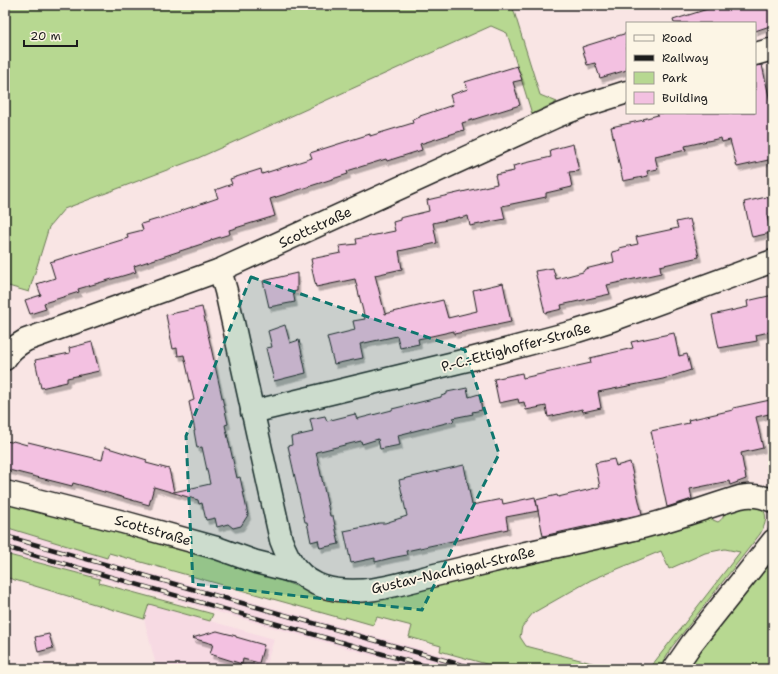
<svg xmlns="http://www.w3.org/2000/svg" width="778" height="674" viewBox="0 0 778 674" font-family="'Shantell Sans',sans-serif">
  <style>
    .built { fill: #f7dae3 }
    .green { fill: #b7d891; stroke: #6a7a56 }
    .building { fill: #f3c1e1; stroke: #1c1c1c; filter: url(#shadow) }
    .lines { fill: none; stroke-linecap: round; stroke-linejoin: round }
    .minor-casing { stroke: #1c1c1c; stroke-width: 25 }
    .minor { stroke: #fcf5e5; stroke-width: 22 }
    .rail-casing { stroke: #1c1c1c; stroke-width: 4.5 }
    .rail { stroke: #fcf5e5; stroke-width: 3; stroke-dasharray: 9; stroke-linecap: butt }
    .marked { fill: #0f766e; fill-opacity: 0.2; stroke: #0f766e; stroke-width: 3; stroke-dasharray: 8 5; stroke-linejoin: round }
    .labels { text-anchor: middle; stroke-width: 3.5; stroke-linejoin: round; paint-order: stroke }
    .street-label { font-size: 14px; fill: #1c1c1c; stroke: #fcf5e5 }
  </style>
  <defs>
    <filter id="shadow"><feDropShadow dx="2.5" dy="4.5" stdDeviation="0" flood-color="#0004"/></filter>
  </defs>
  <rect width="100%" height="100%" fill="#f9e5e4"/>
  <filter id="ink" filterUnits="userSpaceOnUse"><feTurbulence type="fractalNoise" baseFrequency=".025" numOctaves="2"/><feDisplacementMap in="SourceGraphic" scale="8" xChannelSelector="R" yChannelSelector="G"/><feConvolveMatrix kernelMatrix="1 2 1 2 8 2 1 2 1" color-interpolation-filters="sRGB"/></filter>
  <g filter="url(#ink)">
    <g class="built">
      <polygon points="5,527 107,558 107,561 491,669 420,669 100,579 5,554"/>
      <polygon points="149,604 274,639 265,669 157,669 144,619"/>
    </g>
    <g class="green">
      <polygon points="5,5 512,5 540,95 557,102 532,114 507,33 491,26 196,159 64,209 49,227 29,292 5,285"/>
      <path d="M5 499 214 555 282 581 326 597 409 592 575 554 712 517 713 520 718 522C724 518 722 517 726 512 731 508 746 506 752 506 756 507 761 509 764 511 768 519 764 527 760 534L671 648 659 669H649L740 552 725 549 705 553 669 569 661 551 591 580 533 613 522 627 520 637 526 646 615 669H504L440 651 441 646 409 637 412 626 377 617 373 625 345 617 344 619 109 553 107 558 5 527Z"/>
      <polygon points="5,554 100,579 99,583 213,614 210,621 149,604 144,619 5,577"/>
      <polygon points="773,558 773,669 685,669"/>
    </g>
    <g class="building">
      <polygon points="720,5 773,5 773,25 755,31 755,23 674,23 673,20"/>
      <polygon points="627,33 627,70 600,78 595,63 587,65 582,47"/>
      <polygon points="762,65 770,101 773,100 773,159 737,167 730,140 722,142 721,138 685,146 686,150 655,157 658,169 647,171 648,176 623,181 611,127 644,120 643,119 658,115 657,113 755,113 755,66"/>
      <polygon points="517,66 522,80 513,82 520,105 462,123 464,130 420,144 422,150 387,161 386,159 347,171 348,174 270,199 275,216 229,230 230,234 211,240 211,241 134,266 136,272 78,289 79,292 44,303 46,309 30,314 25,300 41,295 37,284 55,278 50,262 128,238 127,234 143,230 141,224 181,212 180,211 218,198 215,190 232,184 230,179 261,169 262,174 312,158 310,153 370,134 370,136 413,123 412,120 420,117 420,116 453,105 450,95 468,89 465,82"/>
      <polygon points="573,144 579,171 569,172 572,187 546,193 546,197 502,206 505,219 470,226 468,216 460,218 460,217 433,223 437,243 399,251 402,269 375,275 385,314 443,300 448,318 477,311 473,290 503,283 511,322 454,334 454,331 418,339 419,344 400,348 397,336 360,344 363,358 334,364 327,337 355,330 353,321 365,319 355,279 316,287 311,265 312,264 311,259 341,253 339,246 357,244 356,239 395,231 393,222 400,220 400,218 429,211 427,200 497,184 495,175 514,171 513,166 551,157 550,150"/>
      <polygon points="771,196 773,206 773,215 767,216 771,233 752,237 744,202"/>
      <polygon points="690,219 699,257 660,266 661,273 607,285 610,294 561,305 562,309 545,313 535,271 553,268 556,279 583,272 585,269 614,262 612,252 620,250 619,248 638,244 636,237 678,228 676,222"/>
      <polygon points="297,273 297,291 293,292 295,302 269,307 263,281"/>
      <polygon points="773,295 773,331 756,335 757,341 719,348 712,315 748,307 747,301"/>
      <polygon points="202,307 228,424 225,425 237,478 240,477 248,515 241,526 233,528 228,524 217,527 215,518 206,520 202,503 199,504 198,500 154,487 149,505 73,483 72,486 5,469 5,441 12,442 13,441 27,445 28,442 102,460 105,447 147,460 146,463 169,469 174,492 210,484 202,447 197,448 194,431 195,431 189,402 194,400 184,355 178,356 177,348 173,349 166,315"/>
      <polygon points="285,325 290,343 299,340 306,373 274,381 266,348 272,347 268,331"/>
      <polygon points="674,333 679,356 687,354 691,370 663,379 598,392 601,408 583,412 582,409 548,417 546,406 526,410 524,402 519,403 518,399 499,403 494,379 522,373 523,378 591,363 590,358 633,348 631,342"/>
      <polygon points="92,342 99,371 67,378 67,382 41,388 35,360 70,353 69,348"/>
      <polygon points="467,388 469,397 479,394 482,410 472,412 473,414 453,418 454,421 398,435 400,445 380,449 378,439 362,444 361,441 316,452 330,516 333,516 339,544 320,548 318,540 311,542 307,522 305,522 288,446 292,445 291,437 313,432 310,419 325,416 327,421 355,414 357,419 392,410 392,409 441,397 441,396 447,394 447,392"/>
      <polygon points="770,400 773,413 756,417 763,448 741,453 746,479 730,485 729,481 690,489 692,499 667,507 651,431 689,423 688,420 733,410 733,408"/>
      <polygon points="614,459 616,466 630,462 642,514 543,536 536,500 557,495 558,497 600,487 595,463"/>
      <polygon points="464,465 472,505 502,499 503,504 535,497 538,511 506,517 508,529 406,551 407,555 391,558 375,562 375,558 351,563 344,531 369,526 379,523 385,523 407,516 399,480"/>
      <polygon points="217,631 236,636 236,637 264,645 259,663 243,659 242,664 210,654 213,644 192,638"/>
      <polygon points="49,634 53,648 38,652 35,637"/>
    </g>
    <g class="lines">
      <g class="minor-casing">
        <g id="minor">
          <polyline points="755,54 773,49"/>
          <path d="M220 270 226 291 281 540C289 562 300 579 324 587 359 597 397 585 431 576 456 570 481 564 505 558 553 546 602 538 650 525 681 517 710 506 740 497 752 494 762 496 773 501"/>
          <path d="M5 359C10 350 17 345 26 340L220 270 557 116 583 106 627 92"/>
          <polyline points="252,412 475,358 577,331 612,320 773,261"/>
          <polyline points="5,492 123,522 217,548 256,562 300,573"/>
          <polyline points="674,669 692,643 773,541"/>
        </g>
      </g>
      <use href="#minor" class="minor"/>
      <g class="rail-casing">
        <g id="rail">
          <polyline points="5,536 476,669"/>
          <polyline points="5,547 436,669"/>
        </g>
      </g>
      <use href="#rail" class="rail"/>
    </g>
  </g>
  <path class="marked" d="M251 277 465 350 499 454 422 610 193 584 186 436Z"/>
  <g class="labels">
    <g class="street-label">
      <text transform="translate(315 227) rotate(-25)" y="5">Scottstraße</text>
      <text transform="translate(516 347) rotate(-15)" y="5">P.-C.-Ettighoffer-Straße</text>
      <text transform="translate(153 530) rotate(16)" y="5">Scottstraße</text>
      <text transform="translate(453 570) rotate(-13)" y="5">Gustav-Nachtigal-Straße</text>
    </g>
  </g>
  <rect width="778" height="674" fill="none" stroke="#fcf5e5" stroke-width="20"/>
  <rect x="10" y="10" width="758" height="654" fill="none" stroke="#1c1c1c" stroke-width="1.5" filter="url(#ink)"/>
  <rect x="626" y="22" width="130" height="92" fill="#fcf5e5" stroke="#a29e95"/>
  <rect x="634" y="35" width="20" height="6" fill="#fcf5e5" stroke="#a29e95"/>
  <text x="662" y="42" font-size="12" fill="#1c1c1c">Road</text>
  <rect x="634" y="55" width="20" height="6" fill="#1c1c1c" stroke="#a29e95"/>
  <text x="662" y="62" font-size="12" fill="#1c1c1c">Railway</text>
  <rect x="634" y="72" width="20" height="12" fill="#b7d891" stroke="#a29e95"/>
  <text x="662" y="82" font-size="12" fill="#1c1c1c">Park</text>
  <rect x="634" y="92" width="20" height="12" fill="#f3c1e1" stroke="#a29e95"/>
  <text x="662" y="102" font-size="12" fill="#1c1c1c">Building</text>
  <path d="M24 40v6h53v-6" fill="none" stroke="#1c1c1c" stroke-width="2"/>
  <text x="30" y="40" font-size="12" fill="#1c1c1c" stroke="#fcf5e5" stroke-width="3" paint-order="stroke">20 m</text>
</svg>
